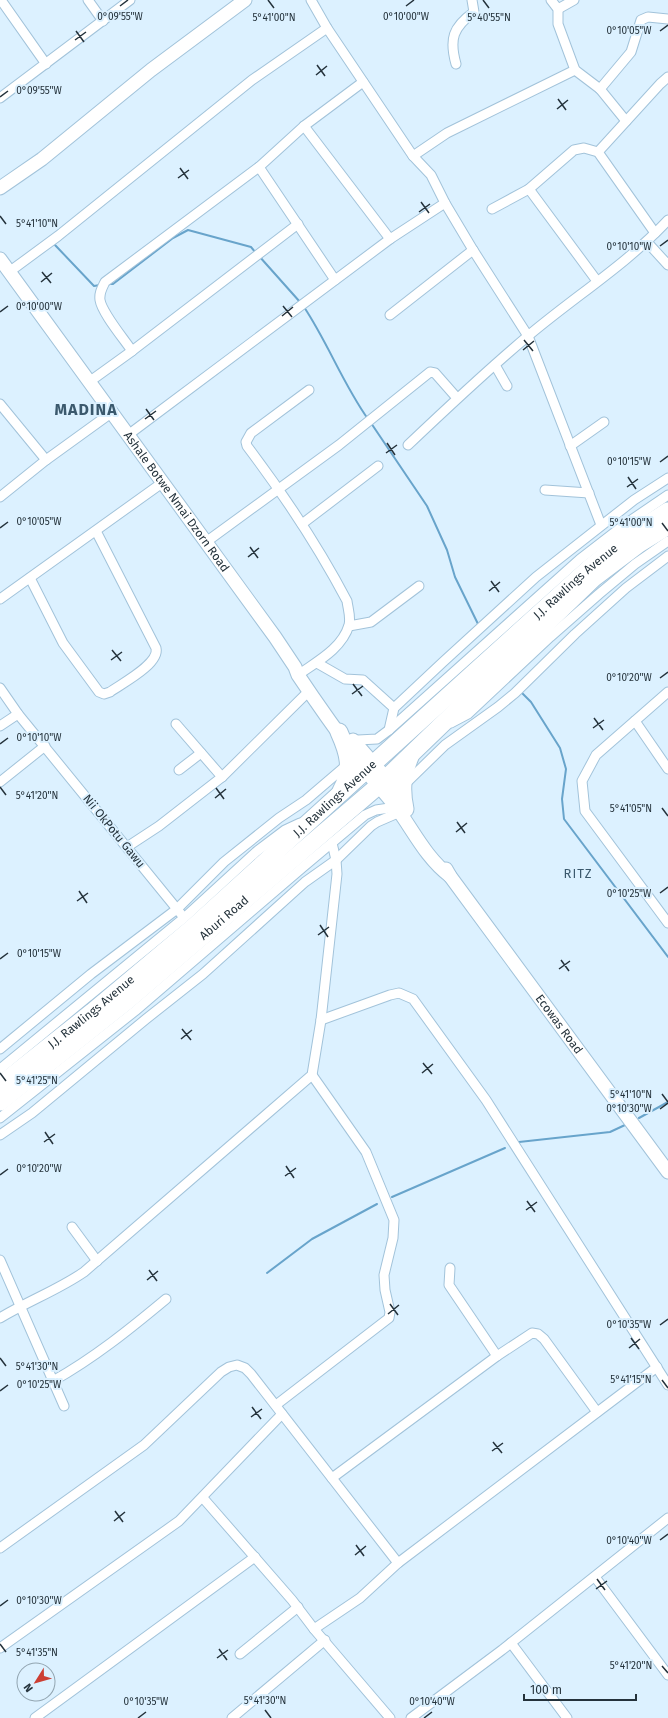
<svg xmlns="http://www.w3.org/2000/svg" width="668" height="1718" viewBox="0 0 668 1718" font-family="'Fira Sans',sans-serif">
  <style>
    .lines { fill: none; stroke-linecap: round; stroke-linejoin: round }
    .stream { stroke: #68a4cb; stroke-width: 2 }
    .street-casing { stroke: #a2c3da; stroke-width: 11 }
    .secondary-casing { stroke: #a2c3da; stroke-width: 15 }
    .highway-casing { stroke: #a2c3da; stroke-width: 19 }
    .street { stroke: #fff; stroke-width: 9 }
    .secondary { stroke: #fff; stroke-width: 13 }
    .highway { stroke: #fff; stroke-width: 17 }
    .ticks { fill: none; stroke: #24323b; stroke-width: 1.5 }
    .labels { text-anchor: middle; stroke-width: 4; stroke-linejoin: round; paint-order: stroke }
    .street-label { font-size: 12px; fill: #24323b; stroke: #dcf1ff }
    .neighbourhood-label { font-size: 13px; letter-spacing: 1px; fill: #3b596d; stroke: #dcf1ff }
    .district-label { font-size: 16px; font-weight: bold; letter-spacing: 1px; fill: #3b596d; stroke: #dcf1ff }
    .ticks-label { font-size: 10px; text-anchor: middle; fill: #24323b; stroke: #dcf1ff; stroke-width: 4; stroke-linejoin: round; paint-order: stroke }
  </style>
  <rect width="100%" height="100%" fill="#dcf1ff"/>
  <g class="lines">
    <g class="stream">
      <polyline points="55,245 94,286 100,285"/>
      <polyline points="259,256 300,302"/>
      <polyline points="109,284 113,284 173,238 188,230 251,247 256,253"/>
      <path d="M304 307C328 343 343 384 368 419"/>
      <polyline points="371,423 427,506 447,550 455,577 478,624"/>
      <polyline points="522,693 531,702 560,748 566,769 562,799 564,819 668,957"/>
      <polyline points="639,1118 668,1102"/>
      <polyline points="519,1142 610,1132 625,1125"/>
      <polyline points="392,1197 505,1148"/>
      <polyline points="267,1273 312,1239 377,1204"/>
    </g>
    <g class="street-casing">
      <g id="street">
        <polyline points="1,0 46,64"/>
        <polyline points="88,0 103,21"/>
        <polyline points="311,0 327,28 413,156 431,175 445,203 473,250 528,336 601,525"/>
        <polyline points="551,0 558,9 558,24 575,70 600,89 626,121"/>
        <polyline points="558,9 574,0"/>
        <path d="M456 64C449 39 453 27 474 12L472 0"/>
        <polyline points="600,89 631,52 641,20 648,17 668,19"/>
        <polyline points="0,98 130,0"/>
        <polyline points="304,126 390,239"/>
        <polyline points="598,152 660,84 668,77"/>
        <polyline points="413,156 447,133 575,70"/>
        <polyline points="259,167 335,280"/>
        <polyline points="529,189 597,281"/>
        <polyline points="492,209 529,189 574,150 584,148 598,152 655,233"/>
        <polyline points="647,242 668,265"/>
        <polyline points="9,272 58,236 252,80 327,28"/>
        <polyline points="390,315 473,250"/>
        <path d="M132 351C124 339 102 313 100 300 99 293 102 288 105 282L259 167 304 126 363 82"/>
        <polyline points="495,365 507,386"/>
        <polyline points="89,382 132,351 298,224"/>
        <polyline points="0,404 46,460"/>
        <polyline points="128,435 390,239 445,203"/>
        <path d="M408 445C447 408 486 371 528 336 574 297 627 264 668 220"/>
        <polyline points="570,446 604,422"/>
        <polyline points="545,490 589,493"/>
        <polyline points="0,497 46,460 111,413"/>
        <polyline points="302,524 378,466"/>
        <polyline points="206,542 339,445 430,372 435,373 457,398"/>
        <path d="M30 578 63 643 99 692 104 694 110 692C121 684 160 664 156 648L96 531"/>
        <polyline points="0,599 162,483"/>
        <polyline points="349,626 371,622 419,586"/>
        <polyline points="317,663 345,679 363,680 394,708"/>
        <path d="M298 675C316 662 342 649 349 625 351 617 348 609 347 601 318 546 284 495 247 446L246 442 251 433 309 390"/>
        <polyline points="0,688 18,714 181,914"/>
        <polyline points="668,692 596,755 582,781 585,811 668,923"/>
        <polyline points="635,721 668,769"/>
        <polyline points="451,723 468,714 550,637 599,594 635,564 668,541"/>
        <polyline points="176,724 222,777"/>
        <polyline points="0,726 18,714"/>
        <polyline points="389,730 394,708 443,662 536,577 634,500 668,478"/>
        <polyline points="355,742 358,740 377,739 389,730 580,559 624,525 668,495"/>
        <polyline points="179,770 201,753"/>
        <polyline points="0,782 45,746"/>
        <polyline points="405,784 445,745 498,707 515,693 575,634 626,588 668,556"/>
        <polyline points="127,847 159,826 222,777 309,691"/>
        <polyline points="321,1020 390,995 399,993 413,999 486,1100 668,1385"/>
        <polyline points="0,1049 91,974 177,909 224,862 279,818 306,800 348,764"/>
        <polyline points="0,1069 184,918 256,852 285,830 300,823"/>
        <polyline points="0,1118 135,1011 303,867 365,815 376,810 396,807"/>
        <polyline points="0,1135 32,1113 146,1019 203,974 305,882 336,860 371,826 377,822 400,812"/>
        <polyline points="72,1227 97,1261"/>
        <polyline points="0,1260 64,1406"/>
        <polyline points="450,1268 449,1285 497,1356"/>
        <path d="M0 1318C28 1301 58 1290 84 1272L312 1075 321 1020 337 874 336 860 332 843"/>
        <path d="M53 1381C94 1358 130 1329 166 1299"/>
        <polyline points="276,1405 389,1318 390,1312 385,1290 384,1275 393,1238 394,1220 366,1152 312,1075"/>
        <polyline points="332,1478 497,1356 532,1333 538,1334 544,1339 597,1412"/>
        <polyline points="203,1498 292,1600 314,1629 390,1718"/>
        <polyline points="0,1548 144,1445 221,1372 229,1367 237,1365 245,1368 251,1374 398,1563"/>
        <polyline points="595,1577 668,1675"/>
        <polyline points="314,1629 360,1598 398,1563 657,1367"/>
        <polyline points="511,1643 567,1718"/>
        <polyline points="0,1648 179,1521 282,1414"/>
        <polyline points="240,1654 298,1607"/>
        <polyline points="35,1718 255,1557"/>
        <polyline points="232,1718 325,1640"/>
        <polyline points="411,1718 502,1650 668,1518"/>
      </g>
    </g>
    <g class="secondary-casing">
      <g id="secondary">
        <polyline points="0,188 42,159 151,70 245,0"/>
        <path id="s1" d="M0 259 275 637 295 667 298 675C320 708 343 740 367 772 376 784 387 795 396 807 413 830 426 858 450 876"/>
        <polyline points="353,740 387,779 403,807"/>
        <path id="s2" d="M446 869 450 876 668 1172"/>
      </g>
    </g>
    <g class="highway-casing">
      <g id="highway">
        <path d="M339 732C349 754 353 769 341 791"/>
        <path d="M405 809C401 790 402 776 410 757"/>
        <path id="s3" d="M0 1085 92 1012 192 928 588 569 632 534 668 511"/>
        <path id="s4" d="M0 1102 127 1001 378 786 594 578 639 544 668 526"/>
      </g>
    </g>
    <use href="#street" class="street"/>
    <use href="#secondary" class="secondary"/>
    <use href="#highway" class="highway"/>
  </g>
  <path class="ticks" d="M268 0 274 8M483 0 489 8M120 6 128 0M406 6 414 0M76 31 84 42M660 31 668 25M75 40 86 32M317 65 325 76M316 75 327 66M0 97 8 91M558 99 566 110M557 109 568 100M180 168 188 179M178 178 189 170M421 202 429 213M419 212 430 204M0 216 6 224M660 246 668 240M42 272 51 283M41 282 52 273M283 306 292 317M0 312 8 306M282 316 293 307M524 340 533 351M523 350 534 341M146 409 154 420M145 419 156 411M387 443 395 455M386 453 397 445M660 462 668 456M628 477 636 489M627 487 638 479M662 523 668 531M0 528 8 522M250 547 258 558M248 557 259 548M491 581 499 592M489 591 500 582M112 650 121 661M111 660 122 652M660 678 668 672M353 684 362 696M352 694 363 686M594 718 603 730M593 728 604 720M0 744 8 738M0 787 6 795M216 788 224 799M215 798 226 789M662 808 668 816M457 822 465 833M456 832 467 823M79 891 87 903M660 893 668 887M77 901 88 893M320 925 328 937M318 935 329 927M0 959 8 953M561 960 569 971M559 969 570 961M182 1029 191 1040M181 1039 192 1030M423 1063 432 1074M0 1073 6 1081M422 1073 433 1064M662 1094 668 1102M660 1109 668 1103M45 1132 53 1144M44 1142 55 1134M286 1166 294 1178M0 1175 8 1169M285 1176 296 1168M527 1201 535 1212M526 1210 537 1202M149 1270 157 1281M147 1280 158 1271M390 1304 398 1315M388 1314 399 1305M660 1325 668 1319M631 1338 639 1349M629 1348 640 1339M0 1358 6 1366M662 1380 668 1388M0 1391 8 1385M252 1407 261 1419M251 1417 262 1409M493 1442 502 1453M492 1451 503 1443M115 1511 123 1522M114 1521 125 1512M660 1540 668 1534M356 1545 364 1556M355 1555 366 1546M597 1579 605 1590M596 1589 607 1581M0 1606 8 1600M0 1644 6 1652M219 1649 227 1660M217 1658 228 1650M662 1666 668 1673M265 1710 271 1718M138 1718 146 1712M424 1718 432 1712"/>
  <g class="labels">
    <g class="street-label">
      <text dy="4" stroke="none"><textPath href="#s1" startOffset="300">Ashale Botwe Nmai Dzorn Road</textPath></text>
      <text dy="4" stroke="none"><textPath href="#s3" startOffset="765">J.J. Rawlings Avenue</textPath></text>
      <text dy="4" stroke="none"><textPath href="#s3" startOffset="441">J.J. Rawlings Avenue</textPath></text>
      <text transform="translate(114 831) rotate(51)" y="4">Nii OkPotu Gawu</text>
      <text dy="4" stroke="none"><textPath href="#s4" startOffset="290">Aburi Road</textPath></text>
      <text dy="4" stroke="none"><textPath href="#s3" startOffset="117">J.J. Rawlings Avenue</textPath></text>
      <text dy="4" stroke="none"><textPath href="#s2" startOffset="192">Ecowas Road</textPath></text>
    </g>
    <g class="neighbourhood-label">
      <text x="578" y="878">RITZ</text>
    </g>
    <g class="district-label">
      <text x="86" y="415">MADINA</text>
    </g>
  </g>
  <g class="ticks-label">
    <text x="120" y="20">0°09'55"W</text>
    <text x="406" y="20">0°10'00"W</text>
    <text x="274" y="21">5°41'00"N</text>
    <text x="489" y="21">5°40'55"N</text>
    <text x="629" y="34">0°10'05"W</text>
    <text x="39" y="94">0°09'55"W</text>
    <text x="37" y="227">5°41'10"N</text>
    <text x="629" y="250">0°10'10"W</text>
    <text x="39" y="310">0°10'00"W</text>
    <text x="629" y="465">0°10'15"W</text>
    <text x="39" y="525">0°10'05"W</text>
    <text x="631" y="526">5°41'00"N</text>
    <text x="629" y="681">0°10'20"W</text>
    <text x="39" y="741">0°10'10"W</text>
    <text x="37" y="799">5°41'20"N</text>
    <text x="631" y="812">5°41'05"N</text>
    <text x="629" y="897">0°10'25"W</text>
    <text x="39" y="957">0°10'15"W</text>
    <text x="37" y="1084">5°41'25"N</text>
    <text x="631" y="1098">5°41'10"N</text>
    <text x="629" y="1112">0°10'30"W</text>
    <text x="39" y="1172">0°10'20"W</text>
    <text x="629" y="1328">0°10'35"W</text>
    <text x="37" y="1370">5°41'30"N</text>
    <text x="631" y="1383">5°41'15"N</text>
    <text x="39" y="1388">0°10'25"W</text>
    <text x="629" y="1544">0°10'40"W</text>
    <text x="39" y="1604">0°10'30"W</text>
    <text x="37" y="1656">5°41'35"N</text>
    <text x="631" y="1669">5°41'20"N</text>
    <text x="265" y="1704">5°41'30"N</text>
    <text x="146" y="1705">0°10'35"W</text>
    <text x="432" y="1705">0°10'40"W</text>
  </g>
  <g transform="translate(36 1682) rotate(233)"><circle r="19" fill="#dcf1ff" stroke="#92a5b1"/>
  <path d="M0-3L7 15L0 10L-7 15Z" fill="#cc3f34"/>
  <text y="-6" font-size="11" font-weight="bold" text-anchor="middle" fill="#24323b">N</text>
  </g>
  <path d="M524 1694v6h112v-6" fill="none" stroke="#24323b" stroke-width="2"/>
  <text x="530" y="1694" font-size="12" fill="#24323b" stroke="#dcf1ff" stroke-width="3" paint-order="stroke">100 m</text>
</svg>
